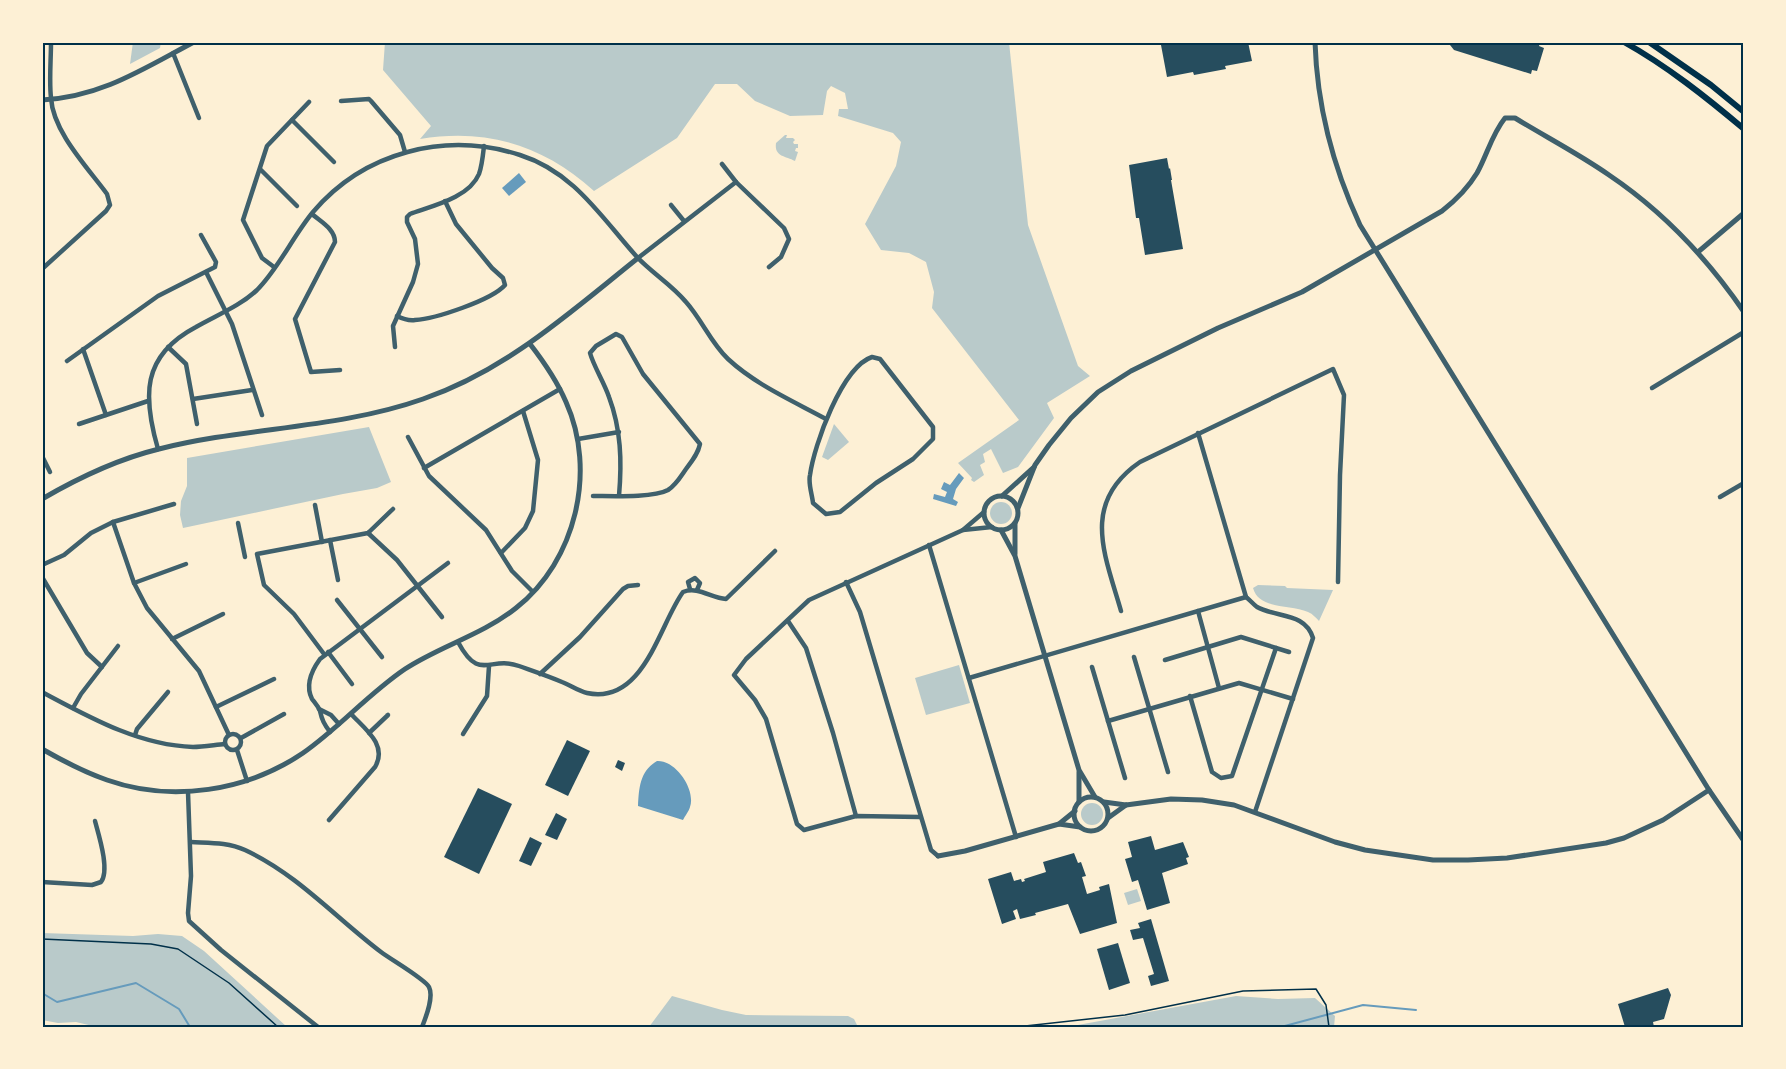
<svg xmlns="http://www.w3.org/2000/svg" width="1786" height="1069" viewBox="0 0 1786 1069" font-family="Lato,sans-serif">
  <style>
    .green { fill: #b9caca }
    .water { fill: #669bbc }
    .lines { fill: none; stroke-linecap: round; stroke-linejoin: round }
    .stream { stroke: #669bbc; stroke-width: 2 }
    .building { fill: #264d5e }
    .path { stroke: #003049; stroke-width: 1.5 }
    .minor { stroke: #3f606c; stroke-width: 4.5 }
    .tertiary { stroke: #3f606c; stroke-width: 5 }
    .secondary { stroke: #003049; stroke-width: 6 }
    .neatline { fill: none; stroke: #003049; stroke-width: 2 }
  </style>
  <rect width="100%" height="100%" fill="#fdf0d5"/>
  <g class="green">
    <polygon points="133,42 161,42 160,48 130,64"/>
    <path d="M385 42H1009L1028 225 1078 366 1090 376 1047 403 1054 418 1018 467 1003 473 991 449 983 454 985 462 980 465 984 475 974 482 971 480 972 478 958 463 1019 420 932 308 934 292 926 262 909 253 881 250 865 224 896 166 901 142 893 133 838 116 839 109H848L845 93 831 86 827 91 823 115 790 116 755 101 737 84H715L677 138 594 191C543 145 487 128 420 139L431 126 383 70Z"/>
    <path d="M785 135H787L786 138H793L795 140 793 142 794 144H798V148H796L795 151 798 152 795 161C786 156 774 157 776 143Z"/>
    <polygon points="834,424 849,442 828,460 822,457"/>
    <polygon points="369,427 391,482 377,488 343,494 183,528 180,515 181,501 187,486 187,458"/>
    <circle cx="1001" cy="513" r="11"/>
    <path d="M1258 585 1285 586 1287 588 1333 590 1319 621C1316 618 1313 614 1308 612 1290 604 1259 610 1253 588Z"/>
    <polygon points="959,665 970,703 926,715 915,678"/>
    <circle cx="1092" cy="814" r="11"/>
    <polygon points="1137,889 1141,901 1128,905 1124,893"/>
    <polygon points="42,933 133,936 158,934 182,936 204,951 287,1027 97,1027 76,1022 58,1023 42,1020"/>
    <polygon points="672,996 722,1010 746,1015 848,1016 854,1019 858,1027 649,1027"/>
    <polygon points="1236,996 1278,999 1315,998 1335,1016 1334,1027 1067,1027"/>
  </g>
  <g class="water">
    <polygon points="519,173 526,182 509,196 502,188"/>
    <polygon points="959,473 964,478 956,489 953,499 958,502 956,506 933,499 934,494 945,497 947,492 941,489 944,482 950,485"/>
    <path d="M657 761C676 760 696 790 690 807 689 811 685 816 683 820L638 806C639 787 640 771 657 761Z"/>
  </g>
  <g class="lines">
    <g class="stream">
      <polyline points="42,993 57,1002 136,983 179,1009 190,1027"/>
      <polyline points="1281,1027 1363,1005 1416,1010"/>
    </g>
  </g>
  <g class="building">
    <polygon points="1179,42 1248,42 1252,61 1225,66 1226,69 1194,75 1193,72 1167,77 1161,45"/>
    <polygon points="1451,42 1537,42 1540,43 1539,46 1544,48 1537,71 1532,70 1531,74 1454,50 1450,45"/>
    <polygon points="1167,158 1169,169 1170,168 1172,180 1171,180 1183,249 1145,255 1139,218 1136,218 1129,165"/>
    <polygon points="567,740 590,751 568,796 545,785"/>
    <polygon points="618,760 625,763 622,771 615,767"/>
    <polygon points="478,788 512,804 479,874 444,857"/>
    <polygon points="556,813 567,819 557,840 545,835"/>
    <polygon points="1151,836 1155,850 1183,842 1189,857 1186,858 1188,864 1162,873 1170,903 1147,910 1138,880 1132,882 1125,859 1132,857 1128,842"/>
    <polygon points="530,837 542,843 531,866 519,861"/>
    <polygon points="1074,853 1078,863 1081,862 1086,876 1082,877 1087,894 1100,890 1099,887 1109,884 1117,923 1080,934 1068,904 1035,913 1036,915 1020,919 1017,909 1013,911 1016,919 1002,924 988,879 1011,872 1014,881 1021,879 1022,882 1025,881 1024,879 1046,872 1043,862"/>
    <polygon points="1151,919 1169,981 1151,986 1148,976 1154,974 1143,938 1133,940 1130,930 1140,928 1138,923"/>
    <polygon points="1118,943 1130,983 1109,990 1097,949"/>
    <polygon points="1668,988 1671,995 1664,1019 1653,1022 1654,1027 1625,1027 1618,1004"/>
  </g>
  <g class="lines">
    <g class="path">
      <polyline points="42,939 151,944 178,949 229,983 278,1027"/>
      <polyline points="1015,1027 1125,1015 1243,991 1316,989 1326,1005 1329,1027"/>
    </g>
    <g class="minor">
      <polyline points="173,53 199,118"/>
      <polyline points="341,101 369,99 371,101 400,135 405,152"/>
      <polyline points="292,120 334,162"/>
      <polyline points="722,164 736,182 784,228 789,239 781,257 769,267"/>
      <polyline points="261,170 297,206"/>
      <polyline points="671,205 684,221"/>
      <path d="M312 214C321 222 335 229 335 242L295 319 311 372 340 370"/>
      <polyline points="638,258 736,182"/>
      <polyline points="274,267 262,258 243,220 267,146 309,102"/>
      <path d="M42 269 106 211 110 205 107 194C88 168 53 132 51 98 49 80 51 61 51 42"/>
      <polyline points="206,272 232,324 262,415"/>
      <path d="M397 316C403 319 408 321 415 320 435 319 492 300 505 285L503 278 492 268 456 224 445 201"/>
      <polyline points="168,347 186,364 197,424"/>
      <path d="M395 347 393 326 413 282 418 264 415 239 407 222V217L410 214C432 206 469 198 479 174 482 166 483 155 484 146"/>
      <polyline points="83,349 106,415"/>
      <path d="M872 357 880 359 933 427V439L913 459 876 483 840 512 826 514 813 503C812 494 808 483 810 475 814 445 842 367 872 357Z"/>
      <polyline points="67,361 158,296 215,267 216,262 201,235"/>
      <polyline points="1652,388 1744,332"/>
      <polyline points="193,399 252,390"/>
      <polyline points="79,424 148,401"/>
      <polyline points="1198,433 1246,597"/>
      <polyline points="408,437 429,476 486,530 512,571 533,592"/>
      <polyline points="578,439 619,432"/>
      <path d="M158 449C143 397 141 356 196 327 217 315 240 306 257 290 279 268 293 236 313 212 364 152 445 131 520 155 574 172 601 217 637 257 652 273 672 285 686 302 702 320 711 343 728 359 756 385 793 401 826 419"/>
      <polyline points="42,456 50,472"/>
      <polyline points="424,468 560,389"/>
      <path d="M593 496C611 496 653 498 668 490 676 485 681 476 686 469 692 461 698 454 700 444L643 374 622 337 616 334 596 346 590 353C594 367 604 382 609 397 621 429 622 461 619 496"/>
      <polyline points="1720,497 1744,483"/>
      <polyline points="315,505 322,542"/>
      <polyline points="113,522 134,583 147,608 199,671 229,735"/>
      <polyline points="238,523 245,557"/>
      <polyline points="963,530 992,527"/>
      <polyline points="368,533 397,560 442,617"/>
      <polyline points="330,540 338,580"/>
      <polyline points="929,545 1016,837"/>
      <polyline points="501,553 525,528 533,511 538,460 523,411"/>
      <polyline points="42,565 64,555 91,533 113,522 174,504"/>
      <polyline points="42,577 87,653 102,667"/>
      <polyline points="846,582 860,612 931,850 938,856"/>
      <polyline points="134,583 186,564"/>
      <polyline points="690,589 688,582 695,578 700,583 697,590"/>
      <path d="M1246 597C1250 600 1253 604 1257 607 1277 618 1305 612 1313 638L1255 812"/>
      <polyline points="337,600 382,657"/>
      <path d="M1121 611C1105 555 1080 503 1140 462L1333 369 1344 395 1340 475 1338 582"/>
      <polyline points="1198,611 1219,688"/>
      <polyline points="788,621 806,648 833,733 856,816"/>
      <polyline points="172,639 223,614"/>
      <path d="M458 642C480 683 489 655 519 666 533 671 548 676 562 682 570 685 578 691 587 693 644 705 659 625 683 592 698 586 711 598 726 599L775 551"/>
      <polyline points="328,652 352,684"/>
      <polyline points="324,654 294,614 264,585 257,554 368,533 393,509"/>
      <polyline points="1134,657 1168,772"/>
      <polyline points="1165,660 1241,637 1289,652"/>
      <polyline points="1092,667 1125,778"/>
      <polyline points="540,674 580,637 623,589 628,586 638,585"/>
      <polyline points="969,678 1246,597"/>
      <path d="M42 692C89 717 138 745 193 747 203 747 214 745 225 744"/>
      <polyline points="1190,696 1212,772 1221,778 1232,776 1276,648"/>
      <polyline points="216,707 274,679"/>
      <polyline points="73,708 81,694 118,646"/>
      <polyline points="319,709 331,715 339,724"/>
      <polyline points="1108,721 1239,683 1293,699"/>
      <path d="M330 732C324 724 322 720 320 711 318 706 315 703 312 699 305 685 312 670 320 659L448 563"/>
      <polyline points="369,733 388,715"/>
      <circle cx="233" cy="742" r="8"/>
      <polyline points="463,734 487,696 489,666"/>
      <polyline points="135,735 137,729 168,692"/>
      <polyline points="241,738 284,714"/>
      <polyline points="237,750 247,781"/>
      <polyline points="188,792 191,876 188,913 189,921 221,950 318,1027"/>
      <polyline points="920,817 856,816 804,830 797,824 766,719 755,700 734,675 746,659 809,600 963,530 984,512"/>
      <path d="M329 820 375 767C388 745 365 729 351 714"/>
      <path d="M191 842C209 843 228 842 245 850 297 874 336 918 381 952 390 959 425 979 429 987 434 997 426 1017 422 1027"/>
      <path d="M42 882 92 885 101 882C110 870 99 836 95 821"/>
    </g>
    <g class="tertiary">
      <path d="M1315 42C1317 106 1333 167 1360 225L1709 790 1744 841"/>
      <path d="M42 100C101 97 143 69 194 42"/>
      <polyline points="1698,252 1744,213"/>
      <polyline points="1002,496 1034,467"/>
      <circle cx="1001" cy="513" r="17"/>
      <path d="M42 499C78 478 118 459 159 449 245 427 338 429 423 399 507 370 569 313 638 258"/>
      <path d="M1018 508 1035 465 1049 445 1071 418 1098 392 1131 371 1218 328 1302 292 1442 211C1456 200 1468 188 1477 173 1487 155 1492 134 1505 118H1515C1546 137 1579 154 1609 175 1664 212 1707 258 1744 312"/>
      <polyline points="1015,523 1015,554"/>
      <polyline points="1001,530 1015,556 1079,770 1095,797"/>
      <path d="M42 749C63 761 84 772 107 780 172 803 247 791 303 753 339 728 368 694 405 669 440 646 482 635 516 608 576 561 597 471 566 402 557 381 544 362 530 344"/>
      <circle cx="1091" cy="814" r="17"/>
      <polyline points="1079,802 1079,772"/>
      <polyline points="1104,802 1126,805 1171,799 1202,800 1234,805 1335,842 1365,850 1433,860 1468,860 1507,858 1606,843 1624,838 1663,820 1709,790"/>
      <polyline points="1108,818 1126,805"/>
      <polyline points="1059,824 1080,827"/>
      <polyline points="938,856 965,851 1059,824 1075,811"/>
    </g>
    <g class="secondary">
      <path d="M1624 42C1667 66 1706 97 1744 129"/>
      <polyline points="1649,42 1711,85 1744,112"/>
    </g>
  </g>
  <rect width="1786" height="1069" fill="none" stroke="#fdf0d5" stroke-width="87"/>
  <rect x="44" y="44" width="1698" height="982" class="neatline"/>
</svg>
